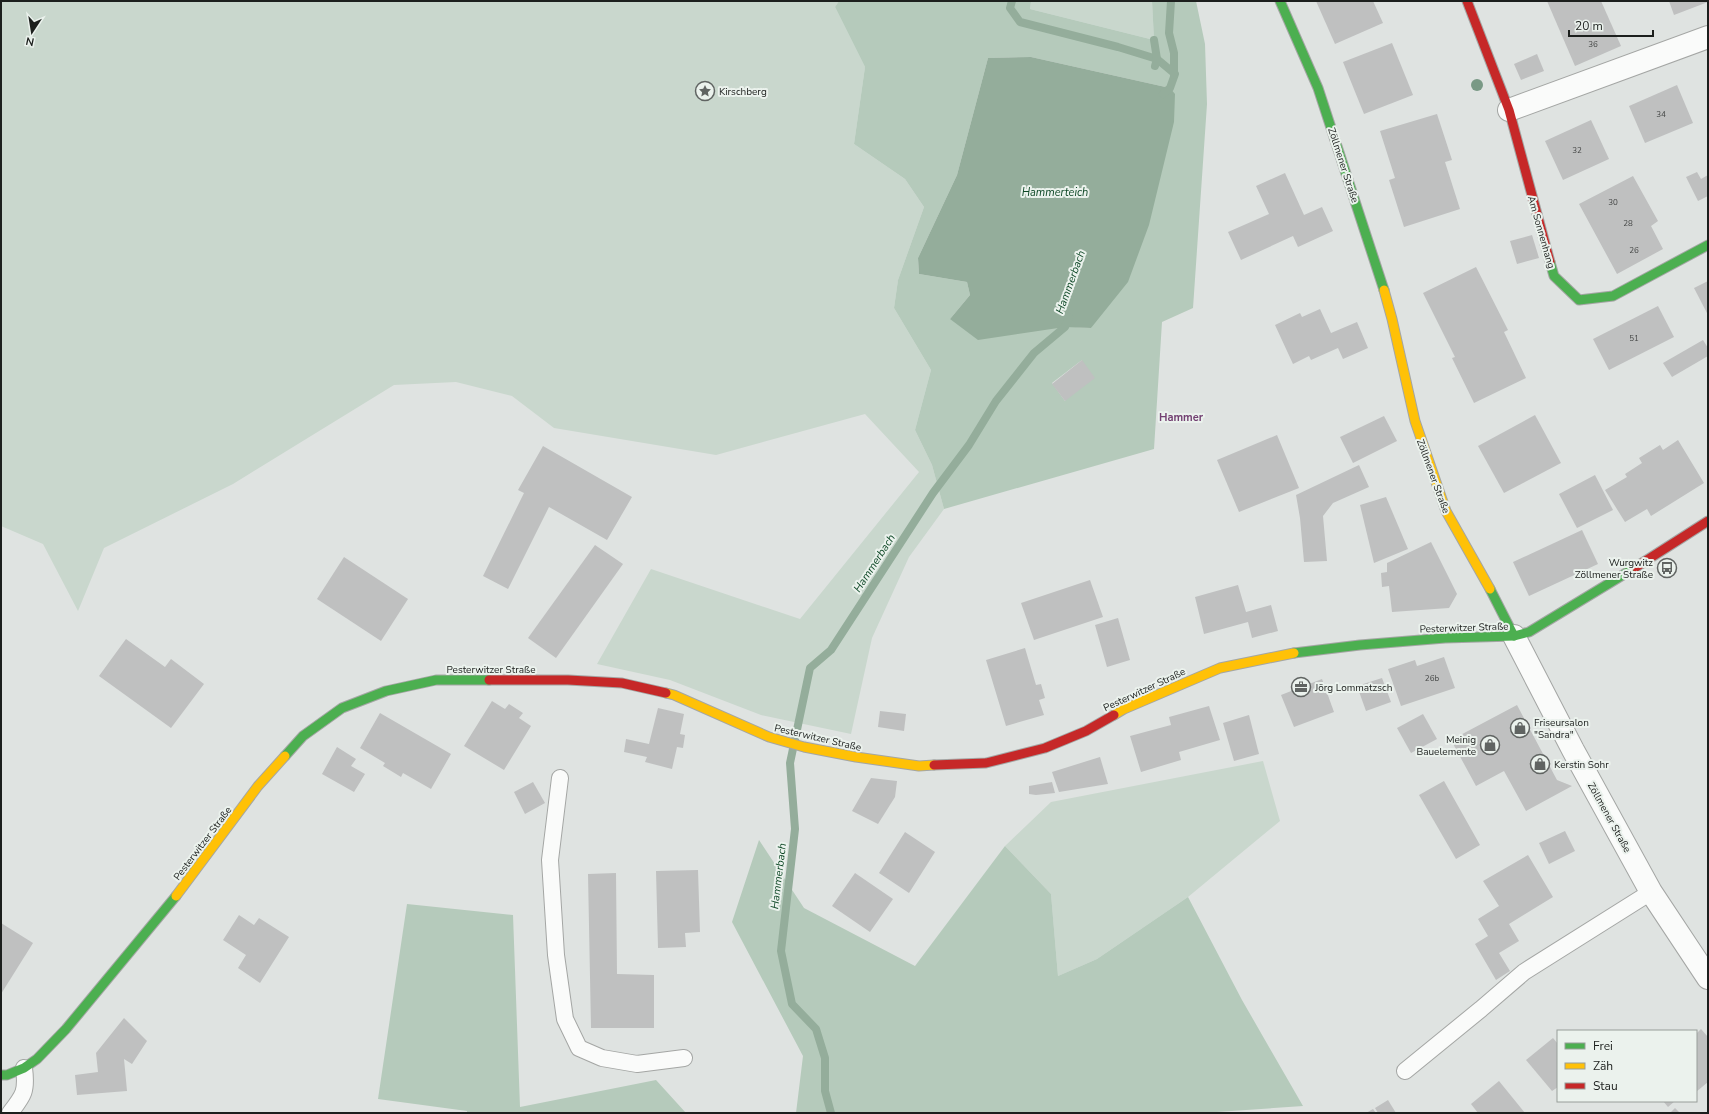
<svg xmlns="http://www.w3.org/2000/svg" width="1709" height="1114" viewBox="0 0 1709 1114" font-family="'Nunito Sans',sans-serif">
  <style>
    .green { fill: #c9d7cd }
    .forest { fill: #b5cabb; fill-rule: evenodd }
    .water { fill: #94ad9b }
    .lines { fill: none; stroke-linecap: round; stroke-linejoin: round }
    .stream { stroke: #94ad9b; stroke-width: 8 }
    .building { fill: #bfc0c0 }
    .lane-casing { stroke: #a4a6a4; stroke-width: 18 }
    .street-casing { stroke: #a4a6a4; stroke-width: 24 }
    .fast-casing { stroke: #a4a6a4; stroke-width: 11 }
    .slow-casing { stroke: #a4a6a4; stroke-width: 11 }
    .jam-casing { stroke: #a4a6a4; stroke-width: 11 }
    .lane { stroke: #fafbfa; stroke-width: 16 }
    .street { stroke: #fafbfa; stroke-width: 22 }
    .fast { stroke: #4caf50; stroke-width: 9 }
    .slow { stroke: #ffc107; stroke-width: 9 }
    .jam { stroke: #c62828; stroke-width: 9 }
    .tree { fill: #799985 }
    .labels { text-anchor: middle; stroke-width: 4; stroke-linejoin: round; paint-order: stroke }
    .number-label { font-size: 8px; fill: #454746 }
    .poi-label { font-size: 10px; fill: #1c1f1d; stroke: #ebf2ed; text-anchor: start }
    .street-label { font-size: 10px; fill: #1c1f1d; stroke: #ebf2ed }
    .water-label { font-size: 11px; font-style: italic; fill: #0e4826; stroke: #ebf2ed }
    .neighbourhood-label { font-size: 11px; font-weight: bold; fill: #734072; stroke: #ebf2ed }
  </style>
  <rect width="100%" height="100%" fill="#dfe3e1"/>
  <g class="green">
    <polygon points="1,1 839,1 835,7 865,67 854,144 905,179 924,207 898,280 894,308 931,370 915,430 932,465 944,509 909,557 872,638 851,734 761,715 670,680 597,664 651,569 800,619 919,472 865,414 716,455 554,428 512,396 456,382 394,385 233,484 104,548 78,611 43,544 1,526"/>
    <polygon points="1031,1 1152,1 1154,40 1030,9"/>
    <polygon points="1263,761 1280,821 1188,897 1097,959 1058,976 1051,894 1005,846 1051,802"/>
  </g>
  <g class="forest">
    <path d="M839 1H1031L1030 9 1154 40 1152 1H1196L1205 44 1207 104 1193 308 1162 322 1154 449 944 509 932 465 915 430 931 370 894 308 898 280 924 207 905 179 854 144 865 67 835 7ZM1031 57 1170 88 1091 328 950 319 970 295 967 282 919 274 918 258 957 175 988 58ZM1082 360 1065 401 1052 383Z"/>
    <polygon points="759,840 804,908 915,966 1005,846 1051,894 1058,976 1097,959 1188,897 1242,1000 1303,1106 1202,1113 796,1113 803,1056 732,922"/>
    <polygon points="407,904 513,915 520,1107 656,1080 686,1113 467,1113 467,1111 378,1099"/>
  </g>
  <polygon class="water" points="1031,57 1170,88 1175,94 1174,122 1149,225 1128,282 1091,328 1065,327 978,340 950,319 970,295 967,282 919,274 918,258 957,175 988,58"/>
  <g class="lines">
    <g class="stream">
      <polyline points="1012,1 1010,8 1020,22 1118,47 1157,59 1175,74 1170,88 1163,94"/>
      <polyline points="1171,1 1169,33 1174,53 1174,75"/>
      <polyline points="1154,40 1157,59 1155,66"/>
      <polyline points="831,1113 825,1091 825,1058 816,1029 792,1004 781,951 795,829 790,763 810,668 831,650 933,493 969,445 996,401 1034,353 1065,327 1069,317"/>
    </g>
  </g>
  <g class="building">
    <polygon points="1316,1 1373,1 1383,23 1335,44"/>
    <polygon points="1547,1 1601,1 1621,46 1575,66"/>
    <polygon points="1669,1 1708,1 1708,2 1674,15"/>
    <polygon points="1392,43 1413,95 1364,114 1343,62"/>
    <polygon points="1537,54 1544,71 1521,80 1514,64"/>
    <polygon points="1677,85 1693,123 1645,143 1629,106"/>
    <polygon points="1437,114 1452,160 1445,162 1460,209 1404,227 1389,180 1395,178 1380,131"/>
    <polygon points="1591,120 1609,159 1563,180 1545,141"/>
    <polygon points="1697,172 1701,179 1708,175 1708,196 1698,201 1686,177"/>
    <polygon points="1285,173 1304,215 1322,207 1333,231 1298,247 1293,236 1241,260 1228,232 1269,214 1256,186"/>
    <polygon points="1633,176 1658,221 1651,226 1663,249 1617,274 1579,204"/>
    <polygon points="1532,235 1539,258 1517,264 1510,241"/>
    <polygon points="1476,267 1508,330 1504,332 1526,378 1474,403 1452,358 1455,357 1423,293"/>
    <polygon points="1708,281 1708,315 1694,288"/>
    <polygon points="1658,306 1674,337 1609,370 1593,339"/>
    <polygon points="1320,309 1331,333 1357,322 1368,348 1343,359 1338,348 1311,360 1309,356 1293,364 1275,325 1300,313 1302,317"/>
    <polygon points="1703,340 1708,348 1708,356 1672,377 1663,363"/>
    <polygon points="1082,360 1095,378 1065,401 1052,384"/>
    <polygon points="1535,415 1561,463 1504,493 1478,446"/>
    <polygon points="1384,416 1397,441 1353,463 1340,437"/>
    <polygon points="1277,435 1299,488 1239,512 1217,460"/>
    <polygon points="1678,440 1704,483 1651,516 1647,509 1625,522 1605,490 1627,477 1625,474 1642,463 1639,458 1660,445 1663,450"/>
    <polygon points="543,446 632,497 607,540 549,507 508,589 483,576 524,493 518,490"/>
    <polygon points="1359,465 1369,487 1333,503 1323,516 1327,561 1304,562 1300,518 1296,495"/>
    <polygon points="1595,475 1613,510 1577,528 1559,494"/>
    <polygon points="1386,497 1408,549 1374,563 1360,505"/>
    <polygon points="1582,530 1598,564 1529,596 1513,562"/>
    <polygon points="1431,542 1457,594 1449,608 1392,612 1389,586 1382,587 1381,573 1387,572 1387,563"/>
    <polygon points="595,545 623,564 556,658 528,638"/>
    <polygon points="344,557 408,599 381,641 317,599"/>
    <polygon points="1090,580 1103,617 1034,640 1021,603"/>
    <polygon points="1238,585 1246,612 1271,605 1278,631 1252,638 1248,622 1204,634 1195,597"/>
    <polygon points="1118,618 1130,660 1107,667 1095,625"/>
    <polygon points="126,639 165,667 171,659 204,684 171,728 99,676"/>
    <polygon points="1025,648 1036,685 1041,684 1045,698 1039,700 1044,715 1006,726 986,660"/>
    <polygon points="1444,657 1455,688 1401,706 1388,669 1415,660 1417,666"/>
    <polygon points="1382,678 1391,702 1366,711 1357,686"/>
    <polygon points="1322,679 1334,712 1294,727 1281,695"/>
    <polygon points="492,701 505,709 509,704 523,713 519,718 531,726 504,770 464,746"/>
    <polygon points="1517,705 1557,780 1572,786 1526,811 1504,771 1476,786 1451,740"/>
    <polygon points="1209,706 1220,740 1179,752 1181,760 1141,772 1130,736 1171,725 1169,717"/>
    <polygon points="658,708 684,714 680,734 685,735 683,748 677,747 672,769 645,762 647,757 624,752 626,739 649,744"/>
    <polygon points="880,711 906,714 904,731 878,727"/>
    <polygon points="380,713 451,754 431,789 403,773 401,777 383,766 385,763 360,748"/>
    <polygon points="1423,714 1437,739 1411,753 1397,728"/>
    <polygon points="1249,715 1259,754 1234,761 1223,723"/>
    <polygon points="337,747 356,759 351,766 365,774 354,792 322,774"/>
    <polygon points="1100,757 1108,784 1059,792 1052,772"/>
    <polygon points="871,778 897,781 895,797 878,824 852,811"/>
    <polygon points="1444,781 1480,845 1456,859 1419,795"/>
    <polygon points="533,782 545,803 525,814 514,792"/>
    <polygon points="1052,782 1055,793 1036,795 1029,794 1029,786"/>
    <polygon points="1565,831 1575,851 1549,864 1539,843"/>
    <polygon points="905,832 935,852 909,893 879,873"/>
    <polygon points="1528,855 1553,897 1509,924 1519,941 1499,953 1510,971 1496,980 1475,944 1488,936 1478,919 1499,906 1483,881"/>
    <polygon points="698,870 700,932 685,933 686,947 658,948 656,871"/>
    <polygon points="616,873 617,974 654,975 654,1028 591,1028 588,874"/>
    <polygon points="855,873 893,899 870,932 832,906"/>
    <polygon points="239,915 254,925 259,918 289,937 260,983 238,968 246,955 223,940"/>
    <polygon points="1,923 33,943 1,994"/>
    <polygon points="124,1018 147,1041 132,1064 124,1059 127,1091 77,1095 75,1075 98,1072 96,1053"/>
    <polygon points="1701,1029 1708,1037 1708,1082 1696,1092 1696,1034"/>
    <polygon points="1553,1038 1558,1044 1558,1087 1552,1091 1526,1060"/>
    <polygon points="1499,1081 1525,1113 1478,1113 1471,1104"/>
    <polygon points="1388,1100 1396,1113 1378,1113 1375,1108"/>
    <polygon points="1663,1101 1675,1101 1668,1107"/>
    <polygon points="1675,1108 1680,1113 1670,1113"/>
    <polygon points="1373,1109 1376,1113 1366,1113"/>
  </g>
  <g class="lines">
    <g class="lane-casing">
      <g id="lane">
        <polyline points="560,778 550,860 556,955 565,1019 579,1048 602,1058 637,1064 684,1058"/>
        <polyline points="1405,1071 1481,1009 1524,972 1651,892"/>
        <path d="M10 1113C24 1095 27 1091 24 1068"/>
      </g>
    </g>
    <g class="street-casing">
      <g id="street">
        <polyline points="1509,110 1708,37"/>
        <polyline points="1514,636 1573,750 1651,892 1708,978"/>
      </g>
    </g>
    <g class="fast-casing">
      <g id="fast">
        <polyline points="1280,1 1318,88 1384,290"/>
        <polyline points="1550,262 1554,276 1579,300 1613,296 1708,245"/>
        <polyline points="1490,589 1514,636"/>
        <polyline points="1294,653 1360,645 1445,638 1514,636 1529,632 1636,567"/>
        <polyline points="285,756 303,736 342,708 386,691 436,680 489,680"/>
        <polyline points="1,1075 7,1075 24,1068 37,1059 66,1029 176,896"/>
      </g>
    </g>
    <g class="slow-casing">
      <g id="slow">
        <polyline points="1384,290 1392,319 1415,421 1446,511 1490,589"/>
        <polyline points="666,693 674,695 769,737 804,747 856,757 919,766 934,765"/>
        <polyline points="1114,715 1124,709 1220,668 1294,653"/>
        <polyline points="176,896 258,786 285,756"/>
      </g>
    </g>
    <g class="jam-casing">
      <g id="jam">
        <polyline points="1467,1 1509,110 1550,262"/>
        <polyline points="1636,567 1708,521"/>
        <polyline points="489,680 568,680 622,683 666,693"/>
        <polyline points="934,765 986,763 1045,748 1086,731 1114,715"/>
      </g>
    </g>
    <use href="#lane" class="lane"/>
    <use href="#street" class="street"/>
    <use href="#fast" class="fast"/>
    <use href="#slow" class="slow"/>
    <use href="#jam" class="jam"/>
  </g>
  <circle class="tree" cx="1477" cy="85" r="6"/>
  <defs>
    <g id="sight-ring" transform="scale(1)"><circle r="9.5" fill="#ebf2ed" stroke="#606462" stroke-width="1.5"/><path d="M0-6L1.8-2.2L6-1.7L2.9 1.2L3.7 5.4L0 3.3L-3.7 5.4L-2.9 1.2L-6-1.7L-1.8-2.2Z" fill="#606462"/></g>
    <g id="bus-ring" transform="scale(1)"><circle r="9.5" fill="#ebf2ed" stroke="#606462" stroke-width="1.5"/><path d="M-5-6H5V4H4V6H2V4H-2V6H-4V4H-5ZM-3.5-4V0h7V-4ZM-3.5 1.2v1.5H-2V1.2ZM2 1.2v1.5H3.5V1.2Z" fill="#606462"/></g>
    <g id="office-ring" transform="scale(1)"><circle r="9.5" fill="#ebf2ed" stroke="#606462" stroke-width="1.5"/><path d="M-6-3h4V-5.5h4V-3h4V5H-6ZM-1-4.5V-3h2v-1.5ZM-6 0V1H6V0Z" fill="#606462"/></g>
    <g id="shop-ring" transform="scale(1)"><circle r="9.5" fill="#ebf2ed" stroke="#606462" stroke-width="1.5"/><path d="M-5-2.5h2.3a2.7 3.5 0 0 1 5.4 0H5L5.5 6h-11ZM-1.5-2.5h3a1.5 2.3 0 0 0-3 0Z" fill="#606462"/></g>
  </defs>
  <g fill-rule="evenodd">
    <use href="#sight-ring" x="705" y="91"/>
    <use href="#bus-ring" x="1667" y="568"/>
    <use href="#office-ring" x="1301" y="687"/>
    <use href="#shop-ring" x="1520" y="728"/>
    <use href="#shop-ring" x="1490" y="745"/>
    <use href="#shop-ring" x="1540" y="764"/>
  </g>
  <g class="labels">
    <g class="number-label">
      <text x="1593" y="47">36</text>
      <text x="1661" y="117">34</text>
      <text x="1577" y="153">32</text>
      <text x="1613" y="205">30</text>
      <text x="1628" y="226">28</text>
      <text x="1634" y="253">26</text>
      <text x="1634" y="341">51</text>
      <text x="1432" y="681">26b</text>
    </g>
    <g class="poi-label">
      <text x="719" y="95">Kirschberg</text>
      <text x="1653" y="566" text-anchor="end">Wurgwitz<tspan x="1653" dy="12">Zöllmener Straße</tspan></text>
      <text x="1315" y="691">Jörg Lommatzsch</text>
      <text x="1534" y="726">Friseursalon<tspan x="1534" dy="12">"Sandra"</tspan></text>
      <text x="1476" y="743" text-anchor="end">Meinig<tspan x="1476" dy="12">Bauelemente</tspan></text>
      <text x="1554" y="768">Kerstin Sohr</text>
    </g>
    <g class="street-label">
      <text transform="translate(1344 165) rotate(72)" y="4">Zöllmener Straße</text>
      <text transform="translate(1542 232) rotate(74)" y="4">Am Sonnenhang</text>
      <text transform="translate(1434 476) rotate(70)" y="4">Zöllmener Straße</text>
      <text transform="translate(1464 627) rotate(-2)" y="4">Pesterwitzer Straße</text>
      <text x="491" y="673">Pesterwitzer Straße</text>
      <text transform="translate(1144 689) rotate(-25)" y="4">Pesterwitzer Straße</text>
      <text transform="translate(818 737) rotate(13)" y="4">Pesterwitzer Straße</text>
      <text transform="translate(1610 817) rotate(61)" y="4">Zöllmener Straße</text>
      <text transform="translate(202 843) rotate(-53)" y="4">Pesterwitzer Straße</text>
    </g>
    <g class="water-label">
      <text x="1055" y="196">Hammerteich</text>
      <text transform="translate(1070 282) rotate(-70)" y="4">Hammerbach</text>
      <text transform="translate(874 563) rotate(-57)" y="4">Hammerbach</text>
      <text transform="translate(778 876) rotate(-83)" y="4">Hammerbach</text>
    </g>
    <g class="neighbourhood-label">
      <text x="1181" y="421">Hammer</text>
    </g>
  </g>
  <rect width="1709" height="1114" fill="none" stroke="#1c1f1d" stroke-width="4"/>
  <rect x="1557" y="1030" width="140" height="72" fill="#ebf2ed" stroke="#989e9a"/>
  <rect x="1565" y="1043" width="20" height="6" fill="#4caf50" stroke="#989e9a"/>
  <text x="1593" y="1050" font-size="12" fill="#1c1f1d">Frei</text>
  <rect x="1565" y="1063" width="20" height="6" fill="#ffc107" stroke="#989e9a"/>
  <text x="1593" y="1070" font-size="12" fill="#1c1f1d">Zäh</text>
  <rect x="1565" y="1083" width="20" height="6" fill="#c62828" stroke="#989e9a"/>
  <text x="1593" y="1090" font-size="12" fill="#1c1f1d">Stau</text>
  <g transform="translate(32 32) rotate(192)" stroke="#ebf2ed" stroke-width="3" paint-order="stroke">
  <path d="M0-3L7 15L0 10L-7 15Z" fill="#1c1f1d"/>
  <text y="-6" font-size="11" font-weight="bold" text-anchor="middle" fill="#1c1f1d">N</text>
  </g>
  <path d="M1569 30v6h84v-6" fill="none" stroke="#1c1f1d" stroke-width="2"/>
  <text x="1575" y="30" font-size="12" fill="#1c1f1d" stroke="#ebf2ed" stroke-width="3" paint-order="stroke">20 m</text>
</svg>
